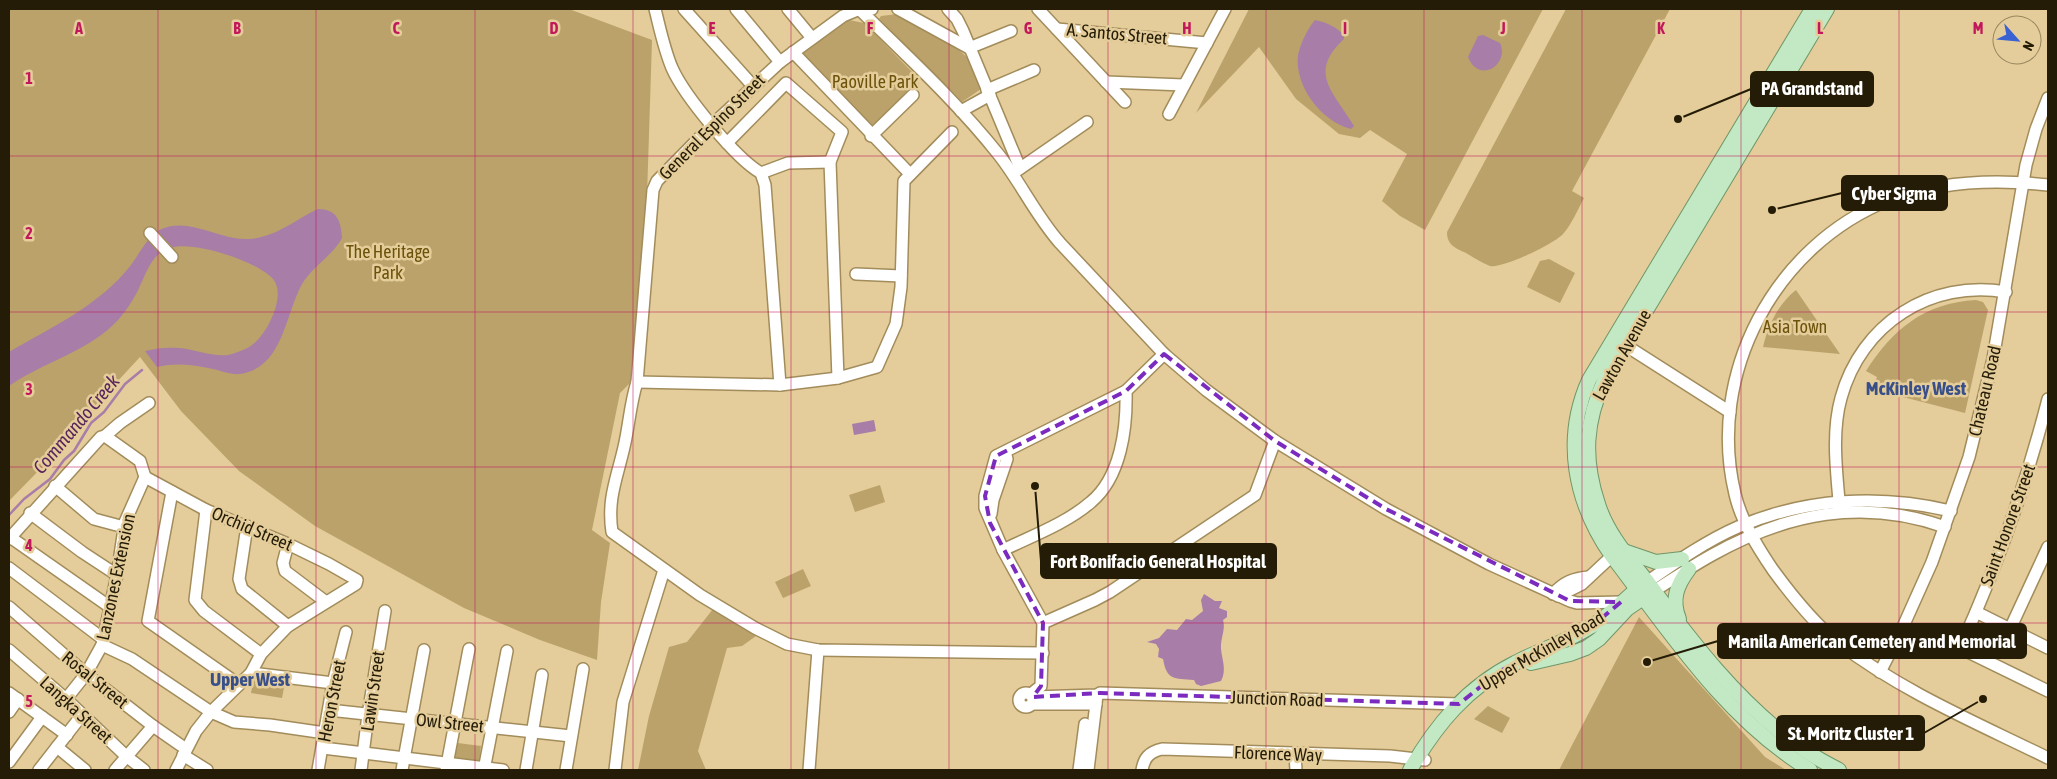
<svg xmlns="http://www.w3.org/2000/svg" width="2057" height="779" viewBox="0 0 2057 779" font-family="'Asap Condensed',sans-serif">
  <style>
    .green { fill: #bba26a }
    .water { fill: #a87da8 }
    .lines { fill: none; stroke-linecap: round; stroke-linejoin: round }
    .stream { stroke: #a87da8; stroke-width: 2.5 }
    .minor-casing { stroke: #a28c5b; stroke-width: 14 }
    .major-casing { stroke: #709668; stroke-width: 16 }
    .minor { stroke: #fff; stroke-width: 11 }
    .major { stroke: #c2e8c4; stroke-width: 14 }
    .marked { fill: none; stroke: #7b2cbf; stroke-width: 4; stroke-dasharray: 10 6; stroke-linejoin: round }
    .grid { fill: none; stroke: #c2185b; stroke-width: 1; stroke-opacity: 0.55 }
    .labels { text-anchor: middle; stroke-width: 5; stroke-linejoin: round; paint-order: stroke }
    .street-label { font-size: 18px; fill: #241c07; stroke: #e4cd9a }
    .park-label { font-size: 18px; fill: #6c520b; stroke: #e4cd9a }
    .neighbourhood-label { font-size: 19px; font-weight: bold; fill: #384f89; stroke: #e4cd9a }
    .water-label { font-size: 19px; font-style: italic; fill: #59235b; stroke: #e4cd9a }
    .grid-label { font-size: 16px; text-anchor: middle; font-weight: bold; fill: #c2185b; stroke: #e4cd9a; stroke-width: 5; stroke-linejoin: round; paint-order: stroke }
    .leader { fill: none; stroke: #241c07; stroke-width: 2 }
    .callout-dot { fill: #241c07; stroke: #e4cd9a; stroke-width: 2 }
    .callout { fill: #241c07; stroke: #241c07; stroke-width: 2 }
    .callout-label { font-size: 19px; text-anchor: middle; font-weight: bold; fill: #fff }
  </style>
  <rect width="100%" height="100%" fill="#e4cd9a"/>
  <g class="green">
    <polygon points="9,9 569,9 652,40 647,196 631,382 620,393 592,530 610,543 601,602 597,660 540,640 464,608 315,526 239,471 181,411 140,357 91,410 48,461 9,501"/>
    <polygon points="1249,9 1543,9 1425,230 1400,216 1382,201 1407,154 1370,130 1360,138 1339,134 1296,99 1259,47 1196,113"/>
    <path d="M1566 9H1670L1572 191 1584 198C1578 209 1572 224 1563 234 1554 244 1502 269 1490 266 1482 263 1473 257 1466 253 1455 248 1447 245 1447 232Z"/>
    <polygon points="898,14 946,39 968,58 981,89 962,102 879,19 881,16"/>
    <polygon points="849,20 864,23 917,77 919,87 874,130 802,53"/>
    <polygon points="1549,259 1575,273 1560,303 1527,287 1540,261"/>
    <path d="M1796 290 1840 354 1763 347C1768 325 1779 303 1796 290Z"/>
    <path d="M1976 300 1983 302 1988 310 1965 413 1872 389 1877 377 1866 371C1893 329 1924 303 1976 300Z"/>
    <polygon points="880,485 885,502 855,512 849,495"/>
    <polygon points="803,569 811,586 783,598 775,582"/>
    <polygon points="713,609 756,636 742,646 727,648 698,751 706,770 638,770 649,716 669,647 687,642"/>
    <polygon points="1639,617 1765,757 1786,770 1559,770"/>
    <polygon points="254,678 285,682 282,698 251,693"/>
    <polygon points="1488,706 1510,718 1502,733 1474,719"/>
    <polygon points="450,742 481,746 479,763 448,759"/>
  </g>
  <g class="water">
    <path d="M1315 20C1325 22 1338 27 1344 36V39C1307 73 1334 92 1354 126L1351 129C1322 122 1294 86 1298 55 1301 42 1307 30 1315 20Z"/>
    <path d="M1483 35 1500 43C1510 64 1479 85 1468 57L1478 36Z"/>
    <path d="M318 209C337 209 341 221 342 238 334 254 313 266 302 284 285 315 283 368 240 374 231 375 222 371 213 369 194 365 176 362 157 367L145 351C157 348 167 347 179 348 196 349 219 360 235 353 240 351 247 349 252 345 267 335 287 295 273 279 257 261 192 240 170 248 151 254 147 272 139 288 134 299 126 311 118 320 90 351 43 362 9 386V352C52 327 100 305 131 265 140 253 149 233 164 228 192 218 221 241 249 239 277 237 294 220 318 209Z"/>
    <polygon points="874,420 876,431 854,435 852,424"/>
    <path d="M1204 594 1215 601H1222L1219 608 1227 611V617L1223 620C1226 629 1220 639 1221 649 1222 660 1227 670 1221 681L1201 686 1196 684 1194 680C1174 678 1167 681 1163 659L1158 657 1159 649 1156 644 1147 642 1159 638 1167 629 1177 630 1186 619 1192 620 1203 611 1201 600Z"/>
  </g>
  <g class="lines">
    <polyline class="stream" points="9,515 24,499 50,479 64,460 74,451 91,423 104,412 125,384 142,370"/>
    <g class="minor-casing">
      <g id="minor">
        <path d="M655 9C660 29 664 49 672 68 684 95 735 158 761 173L765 185 780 385"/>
        <polyline points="684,9 753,86"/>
        <polyline points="736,9 780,62"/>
        <polyline points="788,9 812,38"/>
        <path d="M859 9C907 56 957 102 999 155 1021 183 1036 216 1060 243L1164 354 1206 390 1275 441 1386 509 1489 564 1570 601 1577 603 1621 602"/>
        <path d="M872 9H860L843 16 780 62 712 125 657 181 653 190 637 382C630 404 629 426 624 447 617 478 607 499 612 532L700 595 755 628 787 644 818 650 1043 653"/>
        <polyline points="898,9 969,48 1011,31"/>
        <polyline points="948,9 957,19 963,31 1020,168"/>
        <polyline points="1038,9 1125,102"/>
        <polyline points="1057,29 1207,43"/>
        <polyline points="793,52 910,174"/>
        <polyline points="1106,82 1184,85"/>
        <polyline points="987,90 1034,70"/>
        <polyline points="961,111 990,95"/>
        <polyline points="1169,114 1225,9"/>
        <polyline points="871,136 913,95"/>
        <polyline points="727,143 786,83 842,132 830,162 838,378"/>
        <polyline points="1015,172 1087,122"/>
        <polyline points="761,173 788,163 830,162"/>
        <path d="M2048 185C1995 179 1940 181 1889 200 1775 245 1706 374 1735 494 1741 521 1758 548 1773 570 1792 596 1815 625 1840 644 1903 692 1977 723 2048 758"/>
        <polyline points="150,233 172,257"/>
        <polyline points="856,274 901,276"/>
        <polyline points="1625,345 1730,412"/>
        <polyline points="637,382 780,385 838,378 877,367 896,324 901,287 904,181 952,132"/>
        <path d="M2048 399C2026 485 1997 567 1960 648L2048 691"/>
        <polyline points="105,436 120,423 149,403"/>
        <polyline points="145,477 206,510 288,544 329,564 357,580 356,584 288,626 261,654 251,673 211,712 196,731 176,770"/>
        <polyline points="55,486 94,519 124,527"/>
        <polyline points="172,492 148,621 238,684"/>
        <polyline points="206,510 195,600 204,611 261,654"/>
        <path d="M1840 512C1837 475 1831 434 1841 398 1861 324 1931 279 2006 292"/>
        <polyline points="30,513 82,552 117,575"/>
        <polyline points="991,514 993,500 1007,459 1005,452"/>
        <polyline points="247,526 239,579 242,589 288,626"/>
        <polyline points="10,537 110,607"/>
        <polyline points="9,539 101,437 105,436 140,461 145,477"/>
        <polyline points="288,544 283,563 285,571 326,602"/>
        <path d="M1003 550C1032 536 1067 523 1091 502 1121 477 1127 428 1126 391L1164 354"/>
        <polyline points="9,568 103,639"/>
        <path d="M1647 582C1676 562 1706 541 1738 527 1806 498 1880 494 1951 511"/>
        <path d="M1654 591C1673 579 1692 566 1712 555 1787 513 1863 498 1945 527"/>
        <path d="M1553 594C1564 582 1574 578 1589 577"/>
        <polyline points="1558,596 1582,584 1612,556"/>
        <polyline points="9,607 86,674 153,726 186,749"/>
        <polyline points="1976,612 2048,648"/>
        <polyline points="1043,623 1095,600 1110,592 1255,495 1275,441"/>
        <polyline points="2010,629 2048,547"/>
        <polyline points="102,645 132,659 211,712 234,722 270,725 325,733"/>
        <polyline points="9,650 66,699 126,756 144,770"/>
        <polyline points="1880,672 1902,629 1932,562 1969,457 1993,359 2026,165 2036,129 2048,98"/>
        <polyline points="251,673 333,683"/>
        <circle cx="1026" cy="700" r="7"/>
        <polyline points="9,693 67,735"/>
        <polyline points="1031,694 1041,686 1043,623 1003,550 985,508 985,496 996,456 1126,391"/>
        <polyline points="1033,697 1097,695 1100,693 1459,704"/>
        <polyline points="66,699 86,674 102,645 117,575 125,522 145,477"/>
        <polyline points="1033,704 1096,704"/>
        <polyline points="329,710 571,736"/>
        <polyline points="9,712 18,699"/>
        <polyline points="57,747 85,770"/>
        <polyline points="323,748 503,770"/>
        <polyline points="183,755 207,770"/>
        <polyline points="1295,755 1296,770"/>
        <polyline points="9,762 42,717"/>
        <polyline points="39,770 82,715"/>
        <polyline points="115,770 153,726"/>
        <polyline points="318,770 333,683 346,632"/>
        <polyline points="361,770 368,715 385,611"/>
        <polyline points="402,770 424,650"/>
        <polyline points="446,770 469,649"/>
        <polyline points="484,770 507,651"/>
        <polyline points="526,770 542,675"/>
        <polyline points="566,770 583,669"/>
        <polyline points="615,770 623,702 664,570"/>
        <polyline points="809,770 818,650"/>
        <polyline points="1079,770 1085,724"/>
        <polyline points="1088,770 1097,695"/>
        <path d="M1142 770C1144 758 1149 752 1162 749L1390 756 1425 760"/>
      </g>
    </g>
    <g class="major-casing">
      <g id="major">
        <path d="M1827 9 1605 379C1585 421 1583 459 1598 504 1607 533 1628 557 1646 580 1691 641 1738 703 1800 747 1812 756 1826 763 1839 770"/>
        <polyline points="1624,551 1656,562 1682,559"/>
        <path d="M1679 619C1671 599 1677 585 1689 569"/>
        <polyline points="1531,663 1570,654 1586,648 1599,639 1627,609 1649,594"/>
        <path d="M1410 770C1436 725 1467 687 1515 663 1539 650 1567 642 1590 627 1610 616 1625 598 1644 584"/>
        <path d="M1810 770C1725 718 1671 633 1612 556 1575 503 1562 440 1589 380L1812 9"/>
      </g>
    </g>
    <use href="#minor" class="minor"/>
    <use href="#major" class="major"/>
  </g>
  <path class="marked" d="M1164 354 1275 441 1386 509 1570 601 1621 602 1591 627 1500 671 1459 704 1100 693 1033 697 1041 686 1043 623 990 523 985 496 996 456 1126 391Z"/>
  <path class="grid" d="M158 9V770M316 9V770M475 9V770M633 9V770M791 9V770M949 9V770M1108 9V770M1266 9V770M1424 9V770M1582 9V770M1741 9V770M1899 9V770M9 156H2048M9 312H2048M9 467H2048M9 623H2048"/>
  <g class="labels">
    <g class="street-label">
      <text transform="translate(1117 34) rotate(5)" y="6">A. Santos Street</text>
      <text transform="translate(712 127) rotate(-45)" y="6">General Espino Street</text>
      <text transform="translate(1622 355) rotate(-61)" y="6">Lawton Avenue</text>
      <text transform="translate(1985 391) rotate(-77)" y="6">Chateau Road</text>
      <text transform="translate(2008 525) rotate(-70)" y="6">Saint Honore Street</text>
      <text transform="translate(252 529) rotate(23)" y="6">Orchid Street</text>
      <text transform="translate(116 577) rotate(-78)" y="6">Lanzones Extension</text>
      <text transform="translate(1542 651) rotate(-30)" y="6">Upper McKinley Road</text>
      <text transform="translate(95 680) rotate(39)" y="6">Rosal Street</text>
      <text transform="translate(373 691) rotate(-82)" y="6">Lawin Street</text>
      <text transform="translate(1277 699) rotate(2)" y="6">Junction Road</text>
      <text transform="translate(332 701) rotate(-79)" y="6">Heron Street</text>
      <text transform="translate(76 710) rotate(42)" y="6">Langka Street</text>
      <text transform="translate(450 723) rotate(6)" y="6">Owl Street</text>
      <text transform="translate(1278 754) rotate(2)" y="6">Florence Way</text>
    </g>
    <g class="park-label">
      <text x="875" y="88">Paoville Park</text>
      <text x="388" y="258">The Heritage<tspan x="388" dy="21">Park</tspan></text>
      <text x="1795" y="333">Asia Town</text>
    </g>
    <g class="neighbourhood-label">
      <text x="1916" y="395">McKinley West</text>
      <text x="250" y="686">Upper West</text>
    </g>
    <g class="water-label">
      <text transform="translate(76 424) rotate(-50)" y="7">Commando Creek</text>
    </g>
  </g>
  <g class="grid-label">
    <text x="79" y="34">A</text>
    <text x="237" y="34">B</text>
    <text x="396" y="34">C</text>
    <text x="554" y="34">D</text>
    <text x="712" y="34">E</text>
    <text x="870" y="34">F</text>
    <text x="1028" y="34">G</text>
    <text x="1187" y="34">H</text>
    <text x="1345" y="34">I</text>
    <text x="1503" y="34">J</text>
    <text x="1661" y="34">K</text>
    <text x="1820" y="34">L</text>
    <text x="1978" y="34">M</text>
    <text x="29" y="84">1</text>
    <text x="29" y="239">2</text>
    <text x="29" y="395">3</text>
    <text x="29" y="551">4</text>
    <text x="29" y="707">5</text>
  </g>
  <path class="leader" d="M1678 119L1751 89M1772 210L1842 193M1035 486L1041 561M1647 662L1718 641M1983 699L1924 733"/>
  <g class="callout-dot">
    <circle cx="1678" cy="119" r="5"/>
    <circle cx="1772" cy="210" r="5"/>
    <circle cx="1035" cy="486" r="5"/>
    <circle cx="1647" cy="662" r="5"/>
    <circle cx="1983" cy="699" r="5"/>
  </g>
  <g class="callout">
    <rect x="1751" y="72" width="122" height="34" rx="5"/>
    <rect x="1842" y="176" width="105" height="34" rx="5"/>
    <rect x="1041" y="544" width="235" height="34" rx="5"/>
    <rect x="1718" y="624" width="308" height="34" rx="5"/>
    <rect x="1777" y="716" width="147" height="34" rx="5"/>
  </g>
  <g class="callout-label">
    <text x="1812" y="95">PA Grandstand</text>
    <text x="1894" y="200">Cyber Sigma</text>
    <text x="1158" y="568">Fort Bonifacio General Hospital</text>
    <text x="1872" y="648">Manila American Cemetery and Memorial</text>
    <text x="1851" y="740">St. Moritz Cluster 1</text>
  </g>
  <rect width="2057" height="779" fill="none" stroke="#241c07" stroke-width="20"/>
  <g transform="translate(2017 40) rotate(117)"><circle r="24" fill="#e4cd9a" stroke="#97865f"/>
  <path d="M0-4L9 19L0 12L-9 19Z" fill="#3b62d3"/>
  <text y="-8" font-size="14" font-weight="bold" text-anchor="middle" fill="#241c07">N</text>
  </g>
</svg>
